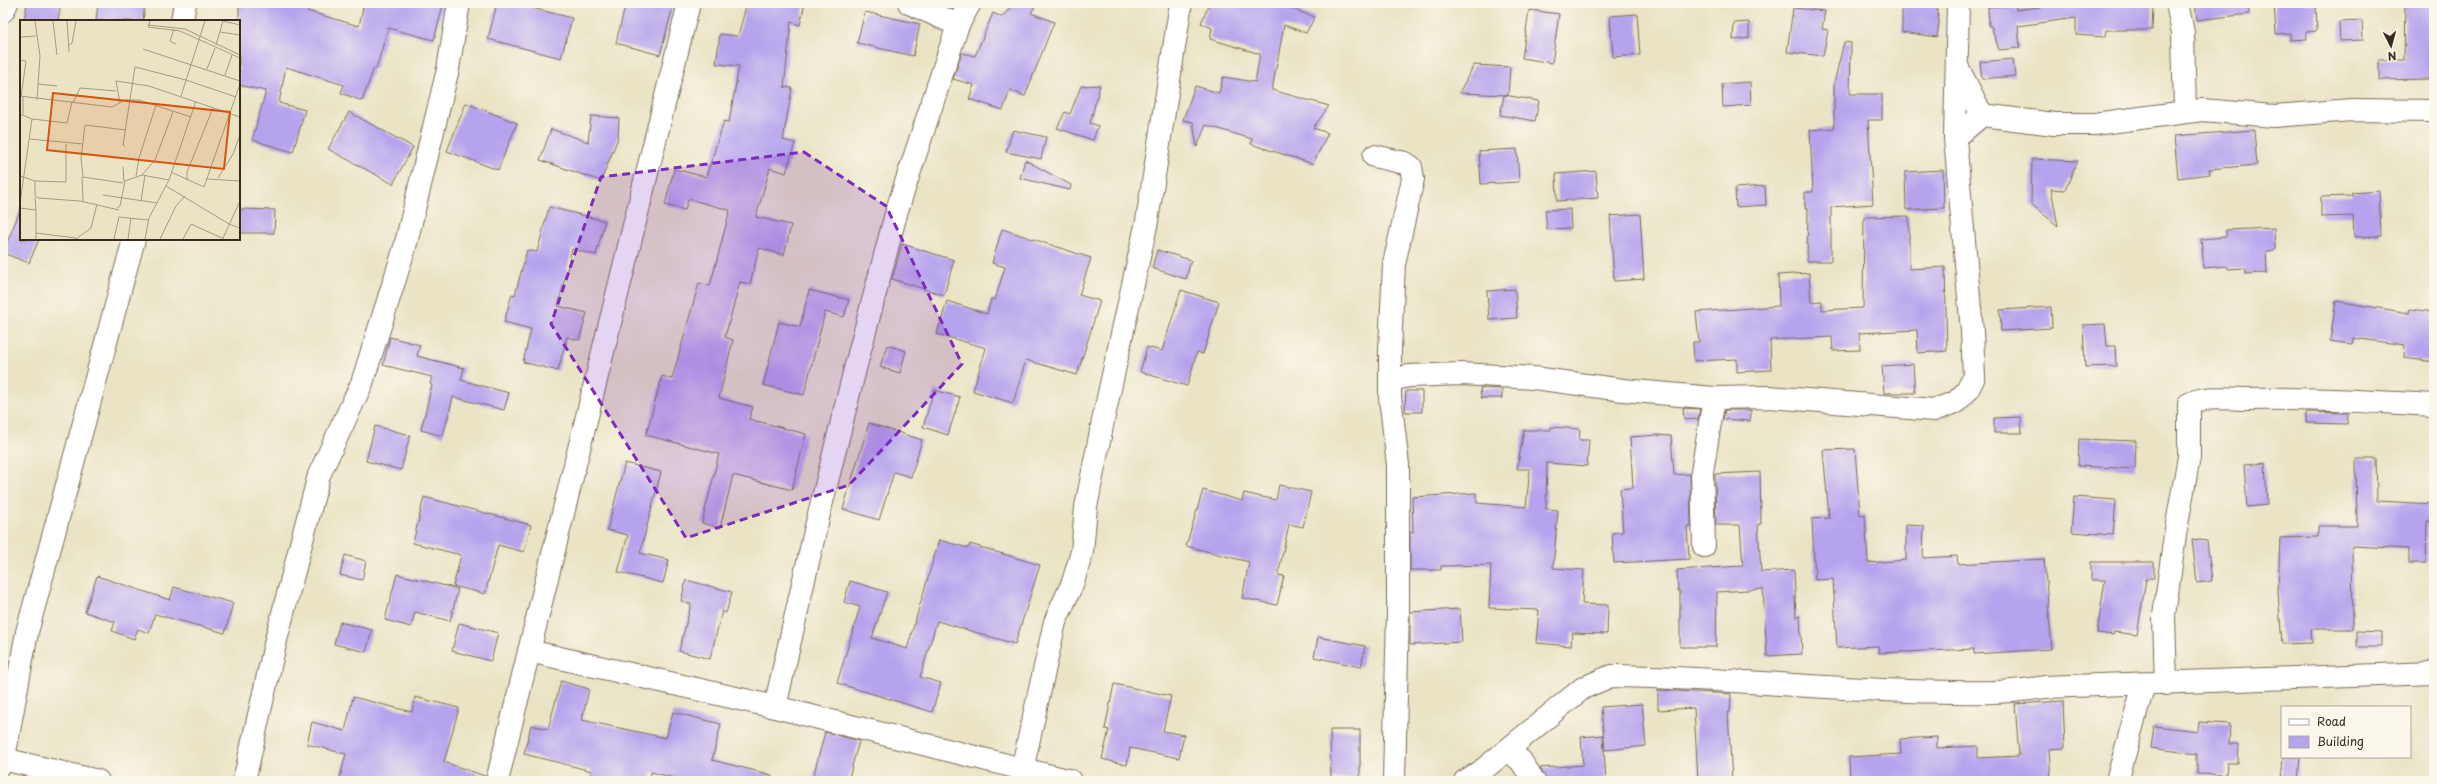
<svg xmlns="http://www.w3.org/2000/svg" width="2437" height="784" viewBox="0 0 2437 784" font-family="'Playpen Sans',sans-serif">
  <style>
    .building { fill: #b5a3ed }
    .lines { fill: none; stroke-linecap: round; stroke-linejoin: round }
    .minor-casing { stroke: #786b58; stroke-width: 24 }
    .minor { stroke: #fff; stroke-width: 22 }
    .marked { fill: #7b2cbf; fill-opacity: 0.2; stroke: #7b2cbf; stroke-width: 3; stroke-dasharray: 8 5; stroke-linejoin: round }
    .inset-road { fill: none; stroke: #a49a82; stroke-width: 1 }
    .view { fill: #d7540e; fill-opacity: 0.15; stroke: #d7540e; stroke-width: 2 }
    .inset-edge { fill: none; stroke: #3b2a1e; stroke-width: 2 }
  </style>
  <rect width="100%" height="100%" fill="#fbf7ec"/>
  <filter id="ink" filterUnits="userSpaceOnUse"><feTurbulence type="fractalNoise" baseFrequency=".025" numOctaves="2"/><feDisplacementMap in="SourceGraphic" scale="8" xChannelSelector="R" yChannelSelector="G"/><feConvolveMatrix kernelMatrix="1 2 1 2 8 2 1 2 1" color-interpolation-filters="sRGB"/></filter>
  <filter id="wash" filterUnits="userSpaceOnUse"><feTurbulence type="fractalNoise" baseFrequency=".012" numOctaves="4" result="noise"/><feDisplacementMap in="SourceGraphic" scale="16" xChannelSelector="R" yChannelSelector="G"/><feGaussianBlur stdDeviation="0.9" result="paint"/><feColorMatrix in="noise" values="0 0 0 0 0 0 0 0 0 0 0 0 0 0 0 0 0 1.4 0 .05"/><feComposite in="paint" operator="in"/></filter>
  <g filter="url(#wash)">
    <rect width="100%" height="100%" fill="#eae4c5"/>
    <g id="blocks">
      <g class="building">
        <polygon points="27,3 61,3 58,21 24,21"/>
        <polygon points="98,3 145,3 143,21 96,21"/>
        <polygon points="239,3 310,3 307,11 359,26 364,3 434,3 443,5 434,40 388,28 376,69 374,68 362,101 341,93 344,85 286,67 279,103 305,110 293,152 252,140 266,91 239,85"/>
        <polygon points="497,3 512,3 572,18 561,58 488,39"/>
        <polygon points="626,3 674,3 660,55 616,43"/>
        <polygon points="747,3 805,3 800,25 791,22 784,87 792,88 783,140 795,143 786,173 770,168 756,217 791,225 784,255 759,248 750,284 740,282 725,337 733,340 719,398 753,407 749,419 806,434 792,490 733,475 720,528 702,523 719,454 646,435 662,376 672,379 699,283 710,286 730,210 688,199 685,210 665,205 674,169 706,177 724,121 729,122 739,66 716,64 720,34 738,36"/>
        <polygon points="1014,3 1037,3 1031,13 1054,22 1025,96 1010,90 1003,110 969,99 974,85 953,79 962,53 975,56 993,13 1002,17"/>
        <polygon points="1210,3 1290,3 1292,9 1315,17 1306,33 1284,25 1272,90 1329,106 1313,128 1328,133 1313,164 1251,144 1252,139 1206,125 1197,147 1193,122 1183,120 1195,86 1219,93 1223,77 1255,82 1260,54 1210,39 1212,28 1201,23"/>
        <polygon points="1902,3 1936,3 1939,22 1937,37 1902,32"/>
        <polygon points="2006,3 2015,3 2016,10 2070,3 2153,3 2152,30 2106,30 2105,37 2076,35 2076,18 2018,26 2020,48 1999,50 1991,26 1989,26 1988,7 2004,6"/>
        <polygon points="2195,3 2248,3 2249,14 2197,20"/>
        <polygon points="2274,3 2316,3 2317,31 2306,32 2307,39 2290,40 2290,33 2276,34"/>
        <polygon points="2405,3 2434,3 2433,46 2430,46 2430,79 2379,80 2379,60 2404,60"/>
        <polygon points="1793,8 1825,11 1822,29 1828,30 1823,56 1787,52"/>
        <polygon points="1529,10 1559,14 1552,63 1522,58"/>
        <polygon points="865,12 920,24 913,56 857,43"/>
        <polygon points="1637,14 1640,55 1613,57 1610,16"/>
        <polygon points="2362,21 2363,40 2340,41 2339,22"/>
        <polygon points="1749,22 1749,38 1733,40 1734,23"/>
        <polygon points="1844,42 1851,43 1850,94 1882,94 1882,120 1868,120 1873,204 1831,207 1831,261 1807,261 1808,208 1805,208 1805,192 1813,192 1810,130 1834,128 1834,83"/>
        <polygon points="2013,59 2015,76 1982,79 1980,62"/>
        <polygon points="1474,65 1510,67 1508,95 1459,93"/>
        <polygon points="1750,82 1751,105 1723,107 1722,84"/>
        <polygon points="1100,85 1090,123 1098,126 1093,140 1057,128 1065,112 1070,114 1081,86"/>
        <polygon points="1504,95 1539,101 1535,121 1500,115"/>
        <polygon points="466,103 517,123 498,170 447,151"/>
        <polygon points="349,112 413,147 393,184 328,149"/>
        <polygon points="591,116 619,118 618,138 601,181 540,160 551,129 588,142"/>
        <polygon points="1013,130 1046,137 1041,159 1006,152"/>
        <polygon points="2254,130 2257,165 2209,169 2210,174 2178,178 2174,136"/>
        <polygon points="1517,149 1519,182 1481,184 1479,151"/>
        <polygon points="2032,159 2078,161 2065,190 2051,189 2058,226 2031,204"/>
        <polygon points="1025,160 1071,185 1070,190 1020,178"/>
        <polygon points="1943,170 1944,208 1906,210 1905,172"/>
        <polygon points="1596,171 1598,198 1557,201 1556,174"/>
        <polygon points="1765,186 1766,205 1736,207 1735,188"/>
        <polygon points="2379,191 2381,236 2354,237 2353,216 2321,217 2321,197 2352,196 2352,193"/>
        <polygon points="549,207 605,221 596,255 572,249 558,306 587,313 579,340 567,337 558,371 523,362 531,329 504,322 512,294 515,295 527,250 537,252"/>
        <polygon points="21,208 21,239 39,239 29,263 3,253"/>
        <polygon points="239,209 275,210 274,233 239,233"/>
        <polygon points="1570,209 1571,228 1547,229 1545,210"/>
        <polygon points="1640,214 1644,279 1614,281 1610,216"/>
        <polygon points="1909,216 1909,269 1945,267 1947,351 1918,353 1917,330 1859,333 1860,350 1833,351 1832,337 1770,340 1771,370 1737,372 1737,359 1694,361 1693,342 1699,342 1696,312 1779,306 1778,275 1809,273 1811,302 1822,301 1822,310 1863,308 1864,217"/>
        <polygon points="2274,228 2275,250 2266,251 2267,273 2245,274 2245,268 2228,269 2227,266 2204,268 2201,239 2226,237 2226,230"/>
        <polygon points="1002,229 1091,258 1079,295 1100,301 1077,375 1026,360 1013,403 973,391 986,348 937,334 947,301 987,314 991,299 995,300 1005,267 992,263"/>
        <polygon points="902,244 954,260 944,295 892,279"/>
        <polygon points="1157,250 1191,260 1186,279 1152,268"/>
        <polygon points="1515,289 1517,318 1489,320 1487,291"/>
        <polygon points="809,290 849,300 844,317 825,312 804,395 763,385 779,322 800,327"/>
        <polygon points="1181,290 1219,302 1203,354 1197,352 1187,386 1140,372 1147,347 1162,351"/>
        <polygon points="2336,301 2409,313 2410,309 2434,312 2434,362 2404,358 2405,345 2353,338 2352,344 2330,341"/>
        <polygon points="2051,307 2052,328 2001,331 2000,310"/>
        <polygon points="2105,324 2107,346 2115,346 2116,366 2085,367 2083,325"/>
        <polygon points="390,337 420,345 417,356 464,368 461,380 509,393 504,410 453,397 443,436 421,430 432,385 430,384 432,377 383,365"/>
        <polygon points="887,345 906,351 900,373 880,367"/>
        <polygon points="1913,364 1915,393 1884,393 1882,366"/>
        <polygon points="1480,388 1502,389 1502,398 1481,398"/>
        <polygon points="934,390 960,397 948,435 923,427"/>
        <polygon points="1406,391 1422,391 1422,412 1405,412"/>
        <polygon points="1683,408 1700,409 1698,419 1684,420"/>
        <polygon points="1725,410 1751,410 1750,421 1723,419"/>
        <polygon points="2306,412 2348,413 2347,424 2306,423"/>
        <polygon points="2021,417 2022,433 1994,433 1994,418"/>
        <polygon points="869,423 922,440 911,477 894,472 879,520 843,509"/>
        <polygon points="375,426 410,435 401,470 366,461"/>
        <polygon points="1551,427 1580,429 1579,440 1589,440 1587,466 1547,463 1546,509 1558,510 1553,568 1584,570 1582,604 1608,605 1607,634 1572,633 1571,646 1536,643 1539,610 1489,608 1491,565 1441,566 1441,570 1410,570 1410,532 1413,532 1412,497 1476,493 1477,503 1526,507 1530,469 1517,469 1524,430 1551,430"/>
        <polygon points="1657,435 1671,436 1674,475 1690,474 1691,526 1687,526 1689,559 1614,563 1612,533 1623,532 1620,489 1633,488 1630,437"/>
        <polygon points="2079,439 2136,441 2135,469 2078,466"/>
        <polygon points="1855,449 1860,516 1865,515 1868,563 1906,560 1906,525 1924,526 1923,558 1957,556 1958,564 2044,559 2052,649 1974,654 1974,649 1879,653 1878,646 1837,648 1833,579 1815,580 1812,519 1829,518 1823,450"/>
        <polygon points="2356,459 2376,459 2377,501 2434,504 2434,522 2427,521 2426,563 2409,563 2409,549 2352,546 2353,629 2311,629 2312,643 2282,644 2278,592 2280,538 2318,537 2318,526 2357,526"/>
        <polygon points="625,463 661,472 640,553 669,560 663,583 618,572 628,535 607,530"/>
        <polygon points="2265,463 2267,505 2247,507 2244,465"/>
        <polygon points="1760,472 1761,524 1758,524 1761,572 1794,570 1796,617 1800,616 1802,654 1767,656 1763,589 1717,592 1716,647 1680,647 1680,591 1678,591 1677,570 1743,566 1740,525 1716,525 1715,474"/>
        <polygon points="1279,485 1311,492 1303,527 1289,524 1278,575 1284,576 1277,605 1242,598 1249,562 1186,546 1203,490 1242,501 1244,493 1276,500"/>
        <polygon points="424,497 531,525 524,552 498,545 485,594 453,586 461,555 413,543"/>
        <polygon points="2074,497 2116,500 2113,535 2071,532"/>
        <polygon points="2192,539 2207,541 2212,581 2197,583"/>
        <polygon points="939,540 968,548 970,544 1040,565 1015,644 937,621 920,677 941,683 932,712 837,683 860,607 844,602 850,581 887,592 872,638 907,649"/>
        <polygon points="345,555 366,561 362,580 340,575"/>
        <polygon points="2091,562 2154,562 2154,579 2146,579 2137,635 2114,632 2113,635 2097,633 2105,580 2091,580"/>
        <polygon points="397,574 458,589 450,621 415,612 411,627 385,620"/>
        <polygon points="97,576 170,600 174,587 233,603 225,633 155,614 149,633 138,629 134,639 112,631 115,622 85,612"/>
        <polygon points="686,580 732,592 726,613 722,611 710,659 679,651 691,604 681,601"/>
        <polygon points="1460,609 1462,642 1410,645 1410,612"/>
        <polygon points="340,622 372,630 366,652 334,644"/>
        <polygon points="459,623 498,633 491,661 452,651"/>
        <polygon points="2357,631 2382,632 2382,647 2357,647"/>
        <polygon points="1318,637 1365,646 1361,667 1314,657"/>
        <polygon points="561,681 589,689 582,720 666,738 673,712 721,724 712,760 772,775 771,781 686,781 651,772 650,781 589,781 592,771 524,754 531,725 548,729"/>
        <polygon points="1114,684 1171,696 1163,731 1184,735 1179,758 1130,748 1127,765 1102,759 1109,730 1105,729"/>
        <polygon points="1658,690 1731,694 1730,712 1728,712 1732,781 1698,781 1694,708 1658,710"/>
        <polygon points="353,697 412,712 415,697 459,708 444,762 485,776 485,781 339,781 346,754 307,744 312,722 345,731"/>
        <polygon points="2063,701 2065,748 2049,749 2051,781 1850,781 1849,757 1901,754 1900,739 1937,737 1937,748 1978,746 1978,758 2019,756 2015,704"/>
        <polygon points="1642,704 1646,746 1605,750 1601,707"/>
        <polygon points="2199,722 2230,724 2229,744 2239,744 2238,763 2227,763 2226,775 2197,774 2197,754 2151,748 2154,726 2198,731"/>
        <polygon points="1330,730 1360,730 1360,779 1331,779"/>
        <polygon points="825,732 859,741 848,781 812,781"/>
        <polygon points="1603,735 1606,781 1546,781 1540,768 1583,765 1581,737"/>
        <polygon points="2283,757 2300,757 2298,781 2281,781"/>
      </g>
    </g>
  </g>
  <g filter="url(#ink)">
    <use href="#blocks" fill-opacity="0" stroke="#786b58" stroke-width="1"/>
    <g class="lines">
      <g class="minor-casing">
        <g id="minor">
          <polyline points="909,3 958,25"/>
          <polyline points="2177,3 2183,33 2185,110"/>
          <polyline points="3,11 7,3"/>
          <polyline points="182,21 185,3"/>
          <polyline points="1958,68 1982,115"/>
          <polyline points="1955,138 1982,115 2054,124 2094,124 2202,110 2274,116 2352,110 2434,111"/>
          <polyline points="1374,156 1405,163 1411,167 1413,179 1394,264 1390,349 1390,397 1398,465 1398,611 1394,781"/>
          <polyline points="1390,380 1409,376 1461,374 1534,378 1623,390 1714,398 1769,397 1934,410 1956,402 1967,391 1974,377 1972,331 1955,138 1958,3"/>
          <polyline points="1704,546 1702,472 1714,398"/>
          <polyline points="529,651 775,707 1071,781"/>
          <path d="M2166 684 2164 616 2175 535 2189 457V404C2204 395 2228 399 2246 399 2309 398 2371 401 2434 405"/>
          <polyline points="775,707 818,518 856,365 897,210 958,25 970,3"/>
          <polyline points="1508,750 1521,761 1534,781"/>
          <polyline points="3,759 98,781"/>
          <polyline points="3,763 27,632 134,239"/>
          <polyline points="1022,770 1055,622 1073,582 1082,552 1086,507 1104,416 1147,221 1181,3"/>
          <polyline points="244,781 276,640 319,475 362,383 405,247 448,69 459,3"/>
          <polyline points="497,781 689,3"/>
          <path d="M1465 781 1479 773 1583 688 1611 676C1710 677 1809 688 1908 691 1954 692 1999 695 2044 687L2434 673"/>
          <polyline points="2117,781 2144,684"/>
        </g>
      </g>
      <use href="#minor" class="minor"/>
    </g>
  </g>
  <path class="marked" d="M804 152 886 206 962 364 849 485 686 538 551 324 601 177Z"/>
  <g transform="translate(20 20)">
    <rect width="220" height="220" fill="#eae4c5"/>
    <path class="inset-road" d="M15 1 20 36 17 80M33 1 37 35M47 1 49 32M130 1 128 7 160 11 220 38M203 1 220 5M128 5 165 9 220 35M154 9 150 21 156 24M200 12 220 15M0 17 16 16M49 25 52 23 56 1M196 25 203 1M123 29 220 61M0 40 6 41 1 77M187 49 195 28M205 55 212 35M18 64 37 66M0 76 92 87 105 80H119L171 97M161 76 185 1M53 83 60 68 96 71M100 83 96 61 129 66 220 97M0 94 12 99 47 103 52 82M3 94V77M10 119 63 124M105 127 103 125 115 47 166 60 216 77M103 147 104 162M151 152 184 167 220 64M122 155 135 140 153 92M0 156 15 161 46 162V124M116 156 119 138 136 85M62 157 63 181M198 158 213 134 220 115M187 159 220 161M167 160V152L193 88M15 161V175L18 178 60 181 99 190M103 163 63 157 61 138 65 105 106 110M146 166 209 204 220 208M83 175 137 183M15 177 16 190M121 181 125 155M0 183 12 99M0 188 16 190V219M97 188 100 186 105 161 122 155 149 160M16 213 56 218M203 218 220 181M56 219 71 208 77 184M94 219 99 197 128 200M108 219 111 198M125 219 129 198 149 160 176 81M140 219 156 186 165 176M163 219 171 204 204 219"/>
    <path class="view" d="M33 73 210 92 204 149 27 130Z"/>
    <rect width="220" height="220" class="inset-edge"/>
  </g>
  <rect width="2437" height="784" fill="none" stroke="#fbf7ec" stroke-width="16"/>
  <rect x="2281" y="706" width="130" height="52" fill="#fbf7ec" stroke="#aea59a"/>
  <rect x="2289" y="719" width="20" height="6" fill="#ffffff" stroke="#aea59a"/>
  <text x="2317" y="726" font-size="12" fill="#3b2a1e">Road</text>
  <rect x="2289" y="736" width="20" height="12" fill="#b5a3ed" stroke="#aea59a"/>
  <text x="2317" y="746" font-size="12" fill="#3b2a1e">Building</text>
  <g transform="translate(2391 46) rotate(174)" stroke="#fbf7ec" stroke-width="3" paint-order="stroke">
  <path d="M0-3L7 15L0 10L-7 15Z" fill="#3b2a1e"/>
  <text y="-6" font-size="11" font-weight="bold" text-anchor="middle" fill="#3b2a1e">N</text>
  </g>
</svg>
